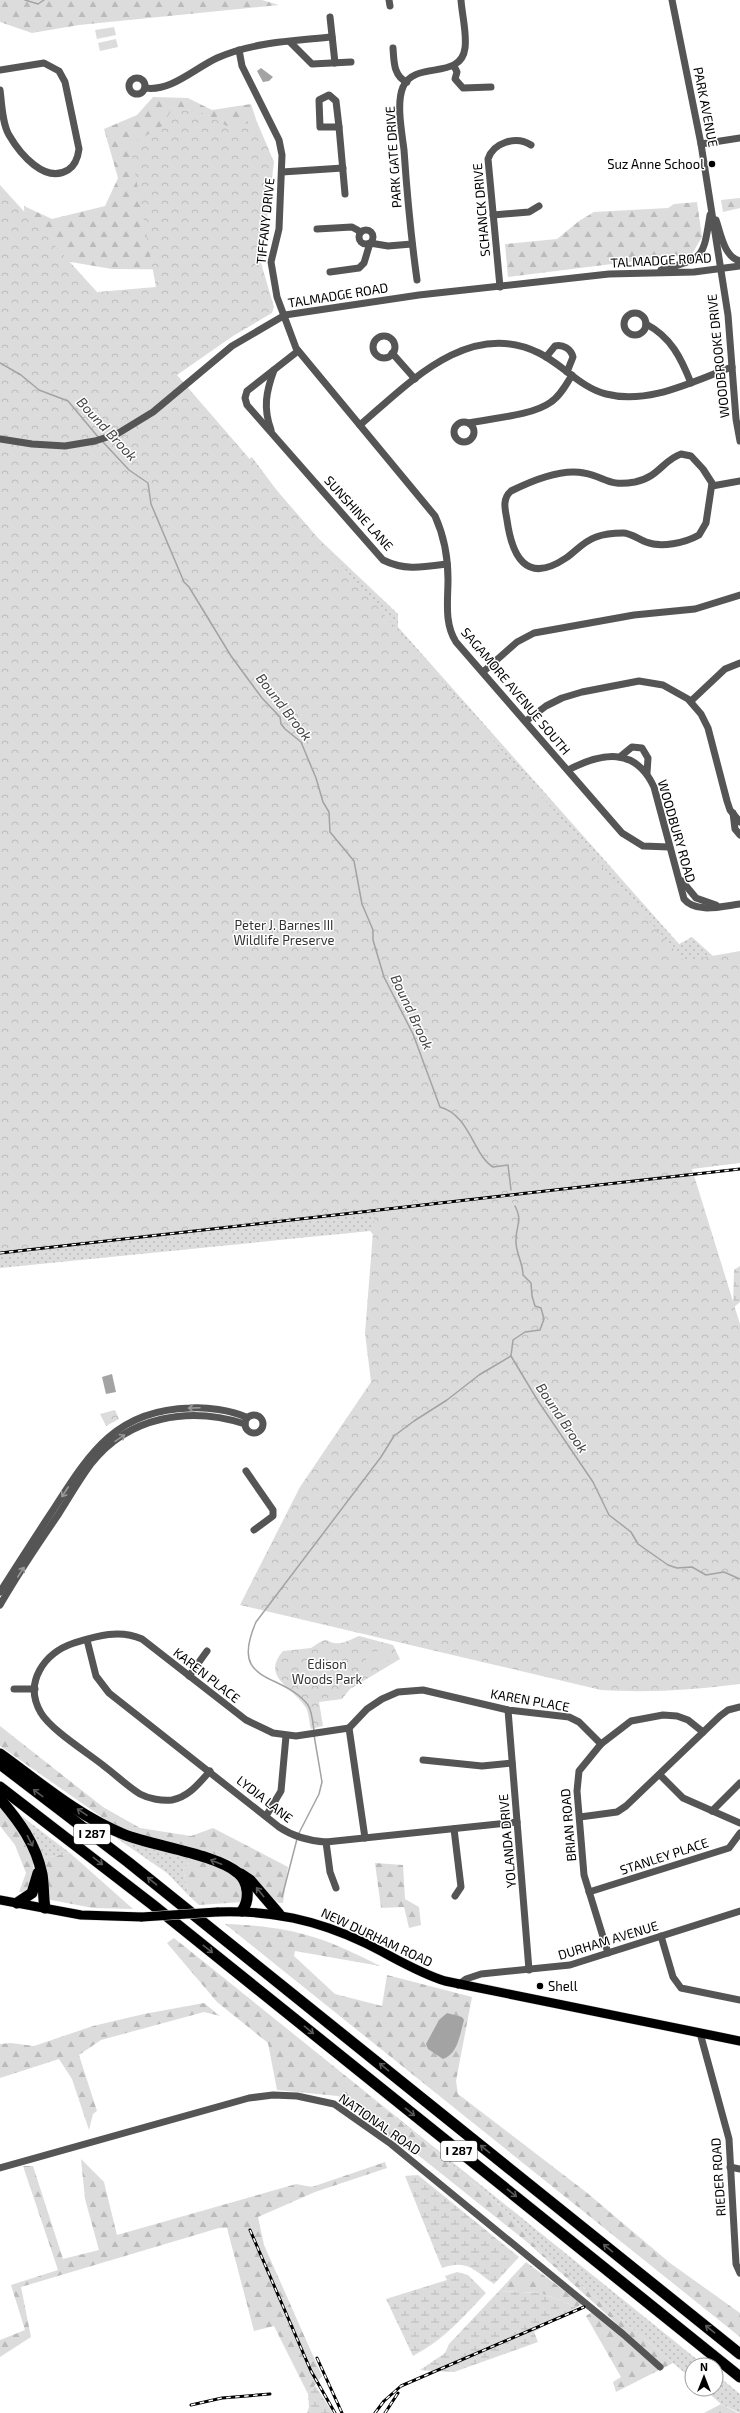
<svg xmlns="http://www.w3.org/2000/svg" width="740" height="2413" viewBox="0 0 740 2413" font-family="'Exo 2',sans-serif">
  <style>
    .grass { fill: url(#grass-dots) }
    .forest { fill: url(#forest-firs) }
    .wetland { fill: url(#wetland-marsh) }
    .park { fill: url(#park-crowns) }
    .garden { fill: #dcdcdc }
    .water { fill: #a3a3a3 }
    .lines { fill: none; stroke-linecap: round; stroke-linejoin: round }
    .stream { stroke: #a3a3a3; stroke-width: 1.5 }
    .major-casing { stroke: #dbdbdb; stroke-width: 10 }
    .highway-casing { stroke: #dbdbdb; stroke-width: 12 }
    .minor { stroke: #555; stroke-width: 7 }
    .major { stroke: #000; stroke-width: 9 }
    .highway { stroke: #000; stroke-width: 11 }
    .rail-casing { stroke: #000; stroke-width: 3 }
    .rail { stroke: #fff; stroke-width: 1.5; stroke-dasharray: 4.5; stroke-linecap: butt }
    .major-bridge-casing { stroke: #dbdbdb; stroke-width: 10; stroke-linecap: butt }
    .major-bridge { stroke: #000; stroke-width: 9 }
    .oneway { stroke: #999 }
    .oneway2 { stroke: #595959 }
    .poi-dot { fill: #000; stroke: #fff; stroke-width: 1.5 }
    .labels { text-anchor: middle; stroke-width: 3; stroke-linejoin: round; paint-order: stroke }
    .shield { fill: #fff; stroke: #4c4c4c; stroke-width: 1 }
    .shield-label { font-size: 12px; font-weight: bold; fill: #000 }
    .street-label { font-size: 13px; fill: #000; stroke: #fff }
    .poi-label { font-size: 13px; fill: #000; stroke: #fff; text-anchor: end }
    .park-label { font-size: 13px; fill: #333; stroke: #fff }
    .water-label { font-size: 14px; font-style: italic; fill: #444; stroke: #fff }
  </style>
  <defs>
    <pattern id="grass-dots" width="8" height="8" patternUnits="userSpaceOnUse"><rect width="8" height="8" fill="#dcdcdc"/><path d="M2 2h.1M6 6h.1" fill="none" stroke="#bbb" stroke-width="1.8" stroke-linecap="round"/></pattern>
    <pattern id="forest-firs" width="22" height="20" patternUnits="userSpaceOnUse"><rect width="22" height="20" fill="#dcdcdc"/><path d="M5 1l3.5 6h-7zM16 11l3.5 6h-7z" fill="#bbb"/></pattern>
    <pattern id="wetland-marsh" width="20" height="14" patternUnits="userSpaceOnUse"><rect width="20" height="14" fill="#dcdcdc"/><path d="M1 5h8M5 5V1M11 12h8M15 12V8" fill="none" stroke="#bbb"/></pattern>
    <pattern id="park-crowns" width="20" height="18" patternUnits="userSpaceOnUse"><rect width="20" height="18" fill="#dcdcdc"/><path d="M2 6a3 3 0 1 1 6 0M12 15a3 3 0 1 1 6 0" fill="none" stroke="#bbb"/></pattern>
  </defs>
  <rect width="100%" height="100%" fill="#fff"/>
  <g class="grass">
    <polygon points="252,457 298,519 398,614 398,627 679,944 692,937 713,956 740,1001 740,1035 245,464"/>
    <polygon points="506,1173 378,1240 370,1231 0,1268 0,1232"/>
    <polygon points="20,1815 70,1853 44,1858"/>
    <polygon points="116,1835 194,1858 183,1869 189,1896 167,1873 115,1837"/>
    <polygon points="357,2085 704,2365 692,2365 692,2379 541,2252 505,2210"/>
    <polygon points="716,2374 740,2394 740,2413 721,2404 704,2389 716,2389"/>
  </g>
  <g class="forest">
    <polygon points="0,0 262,0 279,5 79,25 32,33 0,22"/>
    <polygon points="153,97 188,98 212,110 251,104 272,168 263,261 246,270 112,269 59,260 27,282 24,206 52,219 105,206 118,178 104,129 137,115"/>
    <polygon points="740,198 740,208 723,212 721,200"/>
    <polygon points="697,202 702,237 692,254 508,277 505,244 557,239 579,221 594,212 668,208 674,204"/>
    <polygon points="0,1726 103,1807 140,1828 191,1836 213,1828 288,1867 283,1903 279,1903 230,1860 144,1838 123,1829 106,1820 0,1746"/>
    <path d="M0 1807C20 1830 48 1863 25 1892H19L26 1873 15 1845 0 1826Z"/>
    <polygon points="70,1853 133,1909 93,1908 51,1900 47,1896 47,1876 44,1858"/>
    <path d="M194 1858C220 1866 244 1870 242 1902L199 1905 189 1896 183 1869Z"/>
    <polygon points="375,1863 403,1865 405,1899 419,1907 421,1925 409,1928 404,1907 381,1908"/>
    <path d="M225 1924C289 1926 323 1936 380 1966L295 1951 294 1956 335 1994 382 2006 387 1975 472 1997 456 2081 458 2094 586 2192 670 2263 740 2313V2337Z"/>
    <polygon points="174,1938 357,2085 505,2210 541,2252 673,2363 616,2392 613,2382 621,2377 586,2316 592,2312 660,2363 527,2242 418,2155 399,2145 338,2096 277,2090 268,2043 217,2002 167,1943"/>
    <polygon points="204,2003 220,2016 204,2012 101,2040 79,2055 97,2111 93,2114 89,2130 72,2079 59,2059 0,2078 0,2044 11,2043 34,2046 93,2026 144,2014"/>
    <polygon points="81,2159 104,2182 117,2235 296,2184 312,2187 385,2162 387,2168 315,2192 258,2217 264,2245 322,2376 308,2394 274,2326 254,2331 227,2228 219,2228 21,2287 31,2337 0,2357 0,2340 25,2330 11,2285 58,2270 23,2166 33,2166 63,2259 99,2250 85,2199"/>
    <polygon points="526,2262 582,2304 577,2307 540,2293 499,2291"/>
    <polygon points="721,2404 738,2413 704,2413"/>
  </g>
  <g class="wetland">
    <polygon points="740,1266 740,1302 733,1308 734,1270"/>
    <path d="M418 2175 519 2257 494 2284C473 2270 468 2259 442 2268L405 2176Z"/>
    <path d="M457 2272 468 2275 486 2293C461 2319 446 2338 413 2356L386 2299 447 2280 445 2276Z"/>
    <polygon points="499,2291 540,2293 577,2307 534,2332 538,2342 454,2372 420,2370 445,2353 449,2344"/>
    <polygon points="315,2385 332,2412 332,2413 307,2413 309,2407 308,2394"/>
  </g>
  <g class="park">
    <path d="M172 109 203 113 227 126 257 122 274 162 261 263 274 307 272 313 233 336 177 375 684 961 740 951V1163L692 1169 740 1324V1684C692 1690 649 1693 601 1690L240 1605 300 1487 371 1382 365 1333 375 1207 0 1251V185L97 292 156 287 130 145 162 126Z"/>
    <polygon points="115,1410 119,1419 106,1426 100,1414"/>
    <path d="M359 1636 393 1645 400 1659 350 1689 342 1699 319 1702 323 1726 311 1729C309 1722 309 1713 306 1708 294 1687 260 1678 283 1651L311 1648C333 1632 323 1645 341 1643 347 1642 354 1638 359 1636Z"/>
  </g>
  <g class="garden">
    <polygon points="114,27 116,35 97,39 95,30"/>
    <polygon points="116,39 118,47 100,51 98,43"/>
    <polygon points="387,1651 388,1663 366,1663 366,1652"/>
  </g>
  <g class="water">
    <polygon points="261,68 273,77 269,81 263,82 257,71"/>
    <polygon points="112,1374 116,1392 106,1394 102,1377"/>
    <path d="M447 2013 462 2017 464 2020C460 2034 458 2054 443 2059L428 2049 426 2044 439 2020Z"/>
  </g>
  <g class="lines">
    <g class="stream">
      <polyline points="25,0 38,4 44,0"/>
      <polyline points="0,363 21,375 39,390 68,401 99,438"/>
      <path d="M103 442 129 470 148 483 151 504 184 582 189 587 231 656 262 698 280 717 281 724 285 729 301 742 316 778 323 802 329 812 330 832 354 861 362 904 373 930V940L384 977 413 1034 440 1107C470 1115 473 1155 493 1167L508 1165 511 1190"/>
      <path d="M515 1206C523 1222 516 1224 516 1240 515 1251 523 1263 523 1275L531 1283 532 1296 535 1306 541 1308 544 1319 540 1330 525 1332 513 1340 511 1356 538 1401 593 1482 609 1515 631 1532 638 1544 668 1565 677 1568 692 1567 706 1575 724 1572 740 1579"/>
      <path d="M314 1731C313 1723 312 1711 308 1705 282 1671 228 1686 256 1622L381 1457 394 1436 414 1421 447 1400 479 1375 511 1356"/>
      <polyline points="299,1833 319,1794 322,1782 314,1735"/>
      <polyline points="282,1897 297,1839"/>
    </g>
    <g class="major-casing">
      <g id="major">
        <polyline points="0,1900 81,1915 142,1917"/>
        <path d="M217 1912C271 1910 317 1920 365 1943 392 1956 416 1972 445 1981L740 2041"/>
      </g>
    </g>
    <g class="highway-casing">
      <g id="highway">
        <path d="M0 1754C39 1782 78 1816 123 1834 152 1846 216 1854 238 1873 249 1882 250 1900 242 1911"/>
        <polyline points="0,1764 128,1862 740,2354"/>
        <polyline points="0,1787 153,1905 740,2377"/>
        <path d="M0 1799C19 1821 36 1844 42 1874 44 1885 43 1897 45 1908"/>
        <polyline points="241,1874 250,1880 279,1914"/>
        <polyline points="17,1903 32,1893 38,1873"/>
      </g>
    </g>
    <g class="minor">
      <polyline points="389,0 390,6"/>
      <polyline points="672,0 701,144 728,315 736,419 740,441"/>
      <polyline points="330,17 335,63"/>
      <polyline points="290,42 312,64 351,62"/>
      <path d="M393 48C394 60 393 76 407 82"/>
      <path d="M239 50 242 66 279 140 282 155 279 229 271 262 277 297 296 348 435 516C444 536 448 558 448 579 448 601 444 623 456 642L622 833 643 846 669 847"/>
      <polyline points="454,66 457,72 455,79 463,88 491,87"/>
      <path d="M0 70 44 63 59 71 65 82 79 149C78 157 76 165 68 170 45 184 20 154 9 135 2 123 2 104 0 90"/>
      <circle cx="137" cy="86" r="8"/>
      <path d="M145 88C171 92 195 68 217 58 253 42 293 41 332 37"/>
      <polygon points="329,95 336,101 339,127 320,127 319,100"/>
      <polyline points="339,127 345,194"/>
      <polyline points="701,144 740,138"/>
      <polyline points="282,172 343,168"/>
      <polyline points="493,215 529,212 539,206"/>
      <path d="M716 220C721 234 724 257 740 261"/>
      <polyline points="317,229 352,227 361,232"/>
      <circle cx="366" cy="237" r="7"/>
      <path d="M661 270C704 258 703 259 710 215"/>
      <polyline points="330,272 359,268 364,263 370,243 388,246 412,244"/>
      <path d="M417 280C411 237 407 194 404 150 402 133 396 103 403 87 414 60 461 81 465 48 467 33 462 15 461 0"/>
      <path d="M500 287 488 159C493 143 516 135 531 145"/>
      <circle cx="635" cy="324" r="11"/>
      <path d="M646 324C671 337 681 358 691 383"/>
      <circle cx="384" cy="347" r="11"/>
      <path d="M298 351 247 391 245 398 247 405 383 560C405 571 424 567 447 564"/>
      <polyline points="392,353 415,379"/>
      <path d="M546 357 555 346C563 344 571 349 573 357L567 372"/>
      <circle cx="464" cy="432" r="10"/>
      <path d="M469 423C491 418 532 416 551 402 560 396 566 385 572 375"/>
      <path d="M360 425C408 384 469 318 539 353 562 364 581 388 606 394 649 405 693 381 732 367"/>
      <path d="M271 430C263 408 266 392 274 370"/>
      <polyline points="0,439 32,444 65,446 95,441 117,434 153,412 232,346 285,315 419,295 609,274 694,272 740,266"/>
      <path d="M681 454 691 456 703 469 712 483 706 523 699 535C685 543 661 548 646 542 638 539 631 533 623 533 615 533 604 534 596 537 584 541 576 551 566 558 526 585 512 556 507 520 505 509 502 499 511 491 531 481 561 468 584 473 606 477 608 487 635 482 659 477 663 460 681 454Z"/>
      <polyline points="712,486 740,481"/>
      <polyline points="483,672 517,642 534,633 634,615 695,609 740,595"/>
      <polyline points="691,701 725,669 740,663"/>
      <polyline points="526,721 546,706 562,698 582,692 639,681 663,685 688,699 701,714 708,728 727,801 730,810 740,822"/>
      <polyline points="621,756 632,747 642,748 648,758 647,773"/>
      <path d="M568 770C601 753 635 746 654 787L684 899C696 914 723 906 740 904"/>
      <polyline points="733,813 735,829 740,835"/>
      <polyline points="682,881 696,898 716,905"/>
      <circle cx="254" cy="1424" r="9"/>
      <polyline points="246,1471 273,1510 273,1516 254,1530"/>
      <path d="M0 1592C18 1564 35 1537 53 1510 89 1454 115 1410 190 1408 207 1407 230 1410 246 1417"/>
      <path d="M0 1605C18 1574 38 1544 58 1515 69 1498 79 1480 91 1464 128 1416 190 1406 245 1424"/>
      <path d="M87 1640 96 1676 109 1693 279 1827C294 1837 309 1841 326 1842L517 1822"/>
      <polyline points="189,1676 207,1651"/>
      <polyline points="14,1689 35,1689"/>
      <polyline points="508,1710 529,1970"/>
      <polyline points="349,1728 365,1838"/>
      <polyline points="423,1760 482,1766 512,1763"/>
      <path d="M210 1771C199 1783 189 1797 172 1800 162 1801 149 1799 140 1794 127 1786 116 1775 104 1766 88 1753 51 1730 41 1713 23 1683 44 1653 74 1643 97 1636 119 1629 142 1639L246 1720 273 1733 296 1736 349 1728 367 1709 382 1699 398 1692 423 1690 508 1710 569 1717 579 1722 601 1744"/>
      <polyline points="660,1775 683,1798 740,1823"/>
      <polyline points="712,1811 740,1783"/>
      <polyline points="266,1816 281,1791 286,1736"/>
      <polyline points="580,1817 617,1812 626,1806 720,1716 728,1710 740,1707"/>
      <polyline points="454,1829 461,1887 455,1896"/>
      <polyline points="326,1842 330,1872 336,1888"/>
      <polyline points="589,1892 729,1848 740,1833"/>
      <polyline points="661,1936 673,1977 681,1988 740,2000"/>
      <polyline points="608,1953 584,1875 577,1791 579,1771 601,1744 631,1721 663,1715 677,1716 688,1720 703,1732"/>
      <polyline points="458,1985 466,1979 481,1974 570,1965 740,1911"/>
      <polyline points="700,2033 729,2139 736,2264 740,2273"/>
      <polyline points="730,2167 740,2169"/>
      <polyline points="0,2168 249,2098 273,2095 297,2096 334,2104 391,2144 623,2334 660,2367"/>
    </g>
    <use href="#major" class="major"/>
    <use href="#highway" class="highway"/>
    <g class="rail-casing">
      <g id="rail">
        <polyline points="0,1253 740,1169"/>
        <polyline points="250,2230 311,2371 335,2413"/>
        <polyline points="317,2358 342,2413"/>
        <polyline points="191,2405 222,2398 270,2394"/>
        <polyline points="375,2413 384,2401 401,2386 584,2307"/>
        <polyline points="385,2413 398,2393"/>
      </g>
    </g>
    <use href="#rail" class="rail"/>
    <g class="major-bridge-casing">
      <polyline id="major-bridge" points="142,1917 217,1912"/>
    </g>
    <use href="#major-bridge" class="major-bridge"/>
  </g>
  <defs><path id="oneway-shaft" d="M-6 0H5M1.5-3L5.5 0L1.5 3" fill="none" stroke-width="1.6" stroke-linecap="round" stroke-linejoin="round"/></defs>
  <g class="oneway">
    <use href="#oneway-shaft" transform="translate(194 1408) rotate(178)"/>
    <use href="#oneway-shaft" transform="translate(120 1438) rotate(-34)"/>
    <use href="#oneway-shaft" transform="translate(65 1492) rotate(123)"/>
    <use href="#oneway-shaft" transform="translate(21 1572) rotate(-57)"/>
  </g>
  <g class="oneway2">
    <use href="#oneway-shaft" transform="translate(38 1793) rotate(-143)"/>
    <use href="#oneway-shaft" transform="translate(82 1812) rotate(-146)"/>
    <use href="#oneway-shaft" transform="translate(30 1841) rotate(63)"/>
    <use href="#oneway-shaft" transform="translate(98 1861) rotate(38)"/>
    <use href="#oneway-shaft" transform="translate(216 1862) rotate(-159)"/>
    <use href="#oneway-shaft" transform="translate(152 1881) rotate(-141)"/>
    <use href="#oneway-shaft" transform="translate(260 1892) rotate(-129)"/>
    <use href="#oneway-shaft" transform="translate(208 1949) rotate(38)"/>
    <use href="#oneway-shaft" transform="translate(309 2030) rotate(39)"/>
    <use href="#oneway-shaft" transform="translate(384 2067) rotate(-141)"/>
    <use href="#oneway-shaft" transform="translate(410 2112) rotate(39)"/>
    <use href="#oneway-shaft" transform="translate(485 2149) rotate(-141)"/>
    <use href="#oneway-shaft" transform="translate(512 2193) rotate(39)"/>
    <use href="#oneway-shaft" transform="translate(608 2248) rotate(-141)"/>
    <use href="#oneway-shaft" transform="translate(710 2329) rotate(-141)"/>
  </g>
  <g class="poi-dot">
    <circle cx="712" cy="164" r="4"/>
    <circle cx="540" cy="1986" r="4"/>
  </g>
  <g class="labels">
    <g class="shield">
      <rect x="74" y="1824" width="36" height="20" rx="3"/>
      <rect x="441" y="2141" width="36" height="20" rx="3"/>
    </g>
    <g class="shield-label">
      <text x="92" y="1838">I 287</text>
      <text x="459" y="2155">I 287</text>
    </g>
    <g class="street-label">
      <text transform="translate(706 107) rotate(79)" y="5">PARK AVENUE</text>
      <text transform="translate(393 157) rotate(-94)" y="5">PARK GATE DRIVE</text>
      <text transform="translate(481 210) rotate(-95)" y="5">SCHANCK DRIVE</text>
      <text transform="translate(265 221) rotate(-84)" y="5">TIFFANY DRIVE</text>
      <text transform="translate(661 260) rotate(-3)" y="5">TALMADGE ROAD</text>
      <text transform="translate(338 295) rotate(-9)" y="5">TALMADGE ROAD</text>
      <text transform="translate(718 356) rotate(-96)" y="5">WOODBROOKE DRIVE</text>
      <text transform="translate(359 513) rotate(48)" y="5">SUNSHINE LANE</text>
      <text transform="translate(516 691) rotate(50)" y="5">SAGAMORE AVENUE SOUTH</text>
      <text transform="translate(677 831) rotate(74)" y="5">WOODBURY ROAD</text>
      <text transform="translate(207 1675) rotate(38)" y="5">KAREN PLACE</text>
      <text transform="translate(530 1700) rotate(10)" y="5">KAREN PLACE</text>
      <text transform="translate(265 1799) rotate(38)" y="5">LYDIA LANE</text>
      <text transform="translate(568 1825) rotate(-95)" y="5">BRIAN ROAD</text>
      <text transform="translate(507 1841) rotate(-95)" y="5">YOLANDA DRIVE</text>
      <text transform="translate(664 1856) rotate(-18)" y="5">STANLEY PLACE</text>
      <text transform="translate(377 1937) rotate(25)" y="5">NEW DURHAM ROAD</text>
      <text transform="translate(608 1940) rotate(-17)" y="5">DURHAM AVENUE</text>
      <text transform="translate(380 2124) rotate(35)" y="5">NATIONAL ROAD</text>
      <text transform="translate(718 2177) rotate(-94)" y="5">RIEDER ROAD</text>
    </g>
    <g class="poi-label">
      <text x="704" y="169">Suz Anne School</text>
      <text x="548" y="1991" text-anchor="start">Shell</text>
    </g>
    <g class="park-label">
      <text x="284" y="930">Peter J. Barnes III<tspan x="284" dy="15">Wildlife Preserve</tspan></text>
      <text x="327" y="1669">Edison<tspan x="327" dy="15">Woods Park</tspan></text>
    </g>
    <g class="water-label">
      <text transform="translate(107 429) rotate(47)" y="5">Bound Brook</text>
      <text transform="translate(284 707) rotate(52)" y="5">Bound Brook</text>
      <text transform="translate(412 1012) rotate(65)" y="5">Bound Brook</text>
      <text transform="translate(562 1418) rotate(56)" y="5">Bound Brook</text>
    </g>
  </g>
  <g transform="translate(704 2377)"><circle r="19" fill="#ffffff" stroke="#999999"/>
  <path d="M0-3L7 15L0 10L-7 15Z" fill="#000000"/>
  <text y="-6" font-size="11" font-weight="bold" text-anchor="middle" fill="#000000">N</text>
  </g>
</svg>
